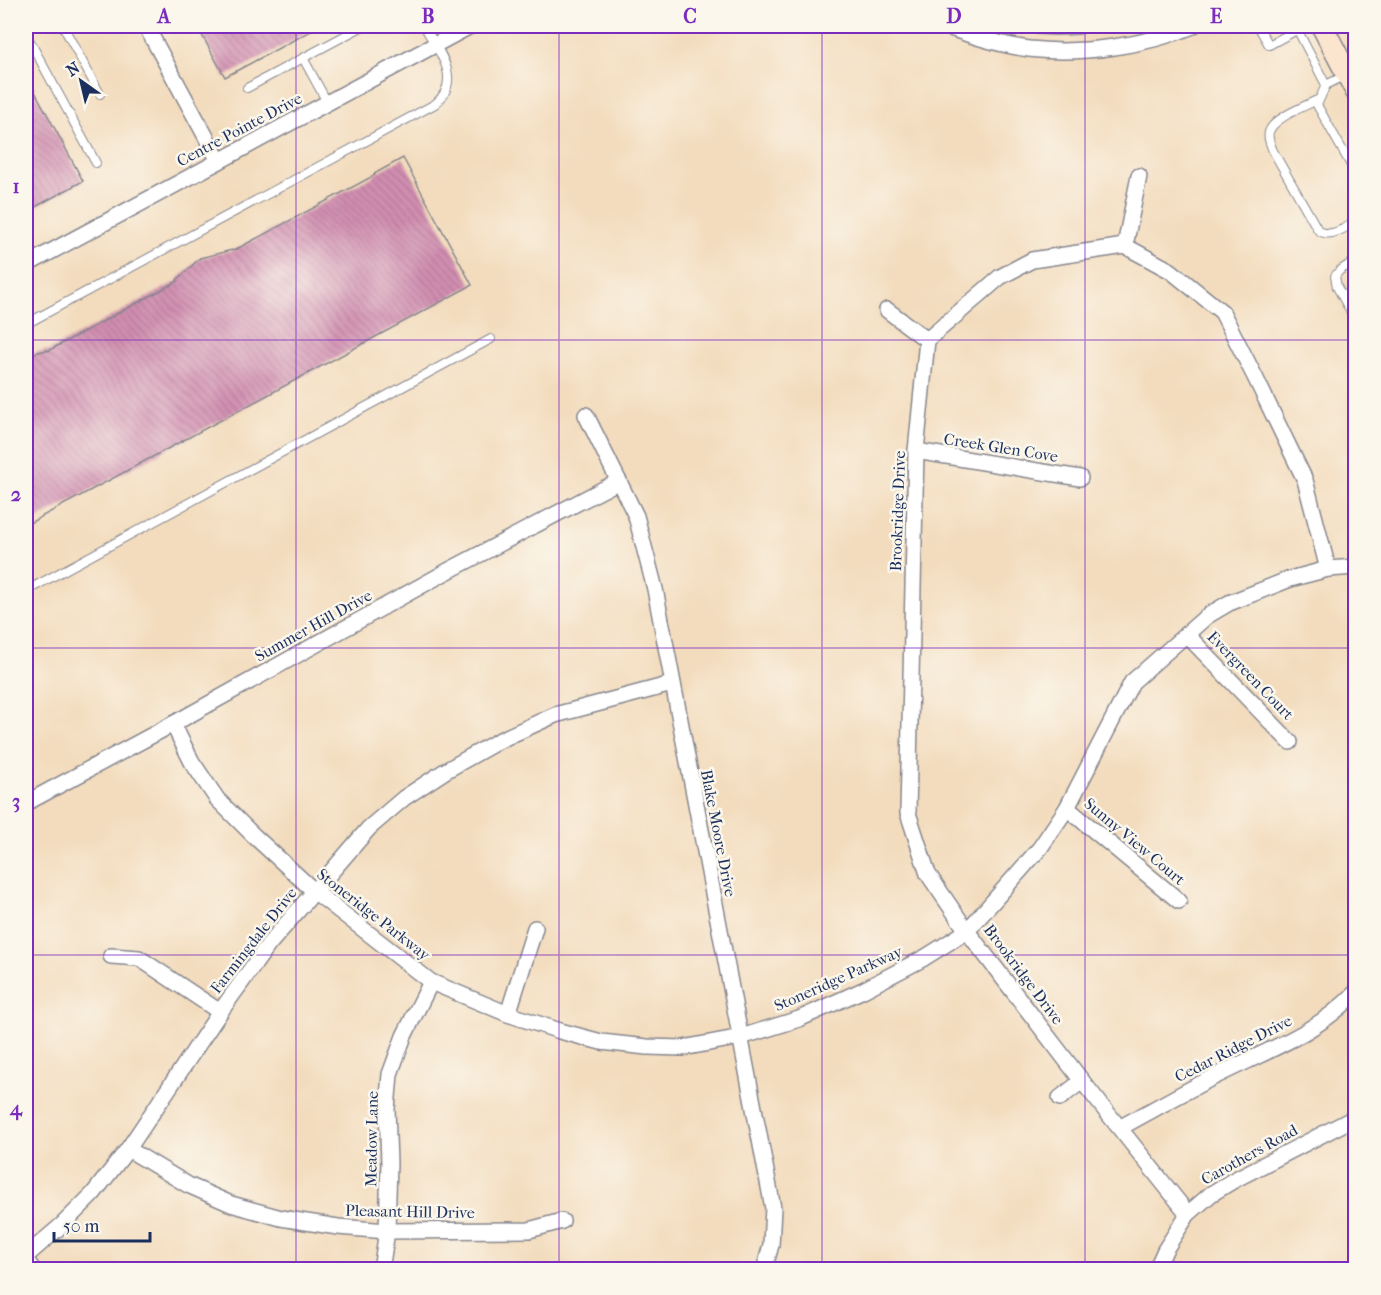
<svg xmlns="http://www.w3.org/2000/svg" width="1381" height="1295" viewBox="0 0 1381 1295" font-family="'IM FELL French Canon',serif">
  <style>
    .building { fill: url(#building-back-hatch) }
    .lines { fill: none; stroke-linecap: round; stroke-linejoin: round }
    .lane-casing { stroke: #87868e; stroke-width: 10 }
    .street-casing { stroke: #87868e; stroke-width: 18 }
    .secondary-casing { stroke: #87868e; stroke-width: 24 }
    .lane { stroke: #fff; stroke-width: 8 }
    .street { stroke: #fff; stroke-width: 15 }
    .secondary { stroke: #fce5cf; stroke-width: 21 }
    .grid { fill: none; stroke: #7b2cbf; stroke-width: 1.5; stroke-opacity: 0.55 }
    .labels { text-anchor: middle; stroke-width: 5; stroke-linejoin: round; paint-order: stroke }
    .street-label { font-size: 16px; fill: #1b2f5e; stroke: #fbf7ec }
    .neatline { fill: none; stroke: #7b2cbf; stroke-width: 2 }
    .grid-label { font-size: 20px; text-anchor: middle; font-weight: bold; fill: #7b2cbf }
  </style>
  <defs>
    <pattern id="building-back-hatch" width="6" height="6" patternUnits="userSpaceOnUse" patternTransform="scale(1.5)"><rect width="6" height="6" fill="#d28eb1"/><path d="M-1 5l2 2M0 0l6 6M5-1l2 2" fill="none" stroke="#aa7493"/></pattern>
  </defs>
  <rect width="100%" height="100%" fill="#fbf7ec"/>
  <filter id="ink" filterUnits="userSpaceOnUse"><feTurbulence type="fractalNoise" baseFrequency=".0167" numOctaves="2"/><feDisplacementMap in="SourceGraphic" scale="12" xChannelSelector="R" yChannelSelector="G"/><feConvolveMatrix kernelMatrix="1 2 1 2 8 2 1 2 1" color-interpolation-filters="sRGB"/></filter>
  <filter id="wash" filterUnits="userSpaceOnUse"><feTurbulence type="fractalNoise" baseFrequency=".008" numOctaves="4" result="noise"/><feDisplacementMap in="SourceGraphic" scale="24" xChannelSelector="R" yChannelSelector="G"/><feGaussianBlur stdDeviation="1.35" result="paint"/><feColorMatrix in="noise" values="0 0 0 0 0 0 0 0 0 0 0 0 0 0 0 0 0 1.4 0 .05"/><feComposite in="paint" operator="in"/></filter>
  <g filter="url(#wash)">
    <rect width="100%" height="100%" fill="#f3dcbd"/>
    <g id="blocks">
      <g class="building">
        <polygon points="197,26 320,26 225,77"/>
        <polygon points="26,75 83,181 26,212"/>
        <polygon points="403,158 472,285 26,525 26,355 47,350 48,351 178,281 177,280 200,258 232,250 233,251 375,175 374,174"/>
      </g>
    </g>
  </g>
  <g filter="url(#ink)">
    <use href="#blocks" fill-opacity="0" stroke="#87868e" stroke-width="1.5"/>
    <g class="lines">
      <g class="lane-casing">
        <g id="lane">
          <polyline points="63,26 100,94"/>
          <polyline points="1258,26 1269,45 1304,26"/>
          <polyline points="1297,29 1326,85"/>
          <polyline points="26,34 96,163"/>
          <polyline points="303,58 327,102"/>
          <polyline points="1346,75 1326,85 1317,105 1356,174"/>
          <polyline points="247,88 363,26"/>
          <path d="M1319 99C1306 106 1274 117 1269 132 1267 139 1271 145 1273 151L1318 230C1330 239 1344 228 1356 222"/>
          <polyline points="1356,260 1339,271 1335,276 1337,287 1356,321"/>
          <path d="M26 324 435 104C464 80 438 50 424 26"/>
          <polyline points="26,591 491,339"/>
        </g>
      </g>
      <g class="street-casing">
        <g id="street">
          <polyline points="146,26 219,161"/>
          <path d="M945 26C972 36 1000 45 1029 49 1081 55 1145 46 1193 26"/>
          <polyline points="1038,26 1056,27 1079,26"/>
          <polyline points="1125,246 1139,176"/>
          <polyline points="26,265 470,26"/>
          <polyline points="887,310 927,340"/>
          <polyline points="586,415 636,516 655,589 773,1208 771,1245 764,1270"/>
          <polyline points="916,451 1080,478"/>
          <polyline points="1186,634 1290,742"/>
          <polyline points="173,724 192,762 217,799 253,835 314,891 431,982 508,1014 560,1031 601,1042 647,1047 683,1048 741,1037 799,1019 863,990 924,958 967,931 1040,848 1067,808 1132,682 1207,616 1229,603 1290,579 1328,569 1356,567"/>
          <polyline points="26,803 173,724 446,572 619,481"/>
          <polyline points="1067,808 1179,901"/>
          <polyline points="111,956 139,958 220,1012"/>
          <polyline points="508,1014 535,928"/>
          <polyline points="1060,1098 1082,1081"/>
          <path d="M1121 1127C1153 1110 1185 1091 1218 1075 1266 1051 1319 1032 1356 992"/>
          <polyline points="128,1149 188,1185 231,1204 281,1218 338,1227 387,1231 529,1230 562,1221"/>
          <polyline points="1188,1214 1082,1081 967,931 928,874 908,813 916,451 927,340 1000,277 1032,260 1125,246 1171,271 1222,312 1256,379 1305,480 1328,569"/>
          <polyline points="26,1256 62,1225 93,1194 128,1149 220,1012 269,944 369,828 404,798 445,771 500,740 555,715 672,684"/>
          <polyline points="26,1260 33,1270"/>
          <polyline points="381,1270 387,1231 389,1163 387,1109 390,1074 404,1036 431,982"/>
          <polyline points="1156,1270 1165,1250 1188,1214 1211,1194 1234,1180 1356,1117"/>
        </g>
      </g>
      <g class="secondary-casing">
        <polyline id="secondary" points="1322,26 1356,91"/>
      </g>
      <use href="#lane" class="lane"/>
      <use href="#street" class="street"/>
      <use href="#secondary" class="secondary"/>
    </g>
  </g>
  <path class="grid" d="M296 26V1270M559 26V1270M822 26V1270M1085 26V1270M26 340H1356M26 648H1356M26 955H1356"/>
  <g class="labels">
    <g class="street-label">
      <text transform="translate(239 129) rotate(-28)" y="6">Centre Pointe Drive</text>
      <text transform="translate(1001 447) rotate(9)" y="6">Creek Glen Cove</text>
      <text transform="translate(897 511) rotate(-88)" y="6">Brookridge Drive</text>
      <text transform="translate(313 625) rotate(-29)" y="6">Summer Hill Drive</text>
      <text transform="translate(1251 675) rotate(46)" y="6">Evergreen Court</text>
      <text transform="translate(719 833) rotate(79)" y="6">Blake Moore Drive</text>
      <text transform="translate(1135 841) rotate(40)" y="6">Sunny View Court</text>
      <text transform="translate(374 914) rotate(38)" y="6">Stoneridge Parkway</text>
      <text transform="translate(253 940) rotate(-52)" y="6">Farmingdale Drive</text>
      <text transform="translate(1024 974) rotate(53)" y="6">Brookridge Drive</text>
      <text transform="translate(838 978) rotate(-24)" y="6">Stoneridge Parkway</text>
      <text transform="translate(1233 1048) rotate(-27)" y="6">Cedar Ridge Drive</text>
      <text transform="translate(371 1139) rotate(-89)" y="6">Meadow Lane</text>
      <text transform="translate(1249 1154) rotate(-29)" y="6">Carothers Road</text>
      <text transform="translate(410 1211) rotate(1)" y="6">Pleasant Hill Drive</text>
    </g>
  </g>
  <rect width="1381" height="1295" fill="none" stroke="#fbf7ec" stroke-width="66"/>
  <g transform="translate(81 81) rotate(326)" stroke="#fbf7ec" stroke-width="4.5" paint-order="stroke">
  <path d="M0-4.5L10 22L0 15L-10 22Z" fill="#1b2f5e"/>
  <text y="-9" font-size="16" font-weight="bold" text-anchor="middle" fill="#1b2f5e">N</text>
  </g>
  <path d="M54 1232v9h96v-9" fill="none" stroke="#1b2f5e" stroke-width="3"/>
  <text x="63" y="1232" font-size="18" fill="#1b2f5e" stroke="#fbf7ec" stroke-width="4.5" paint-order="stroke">50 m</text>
  <rect x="33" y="33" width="1315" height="1229" class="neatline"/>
  <g class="grid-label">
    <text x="164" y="23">A</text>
    <text x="428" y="23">B</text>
    <text x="690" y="23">C</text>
    <text x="954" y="23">D</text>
    <text x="1216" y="23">E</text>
    <text x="16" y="193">1</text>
    <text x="16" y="501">2</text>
    <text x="16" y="808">3</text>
    <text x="16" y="1115">4</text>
  </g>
</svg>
